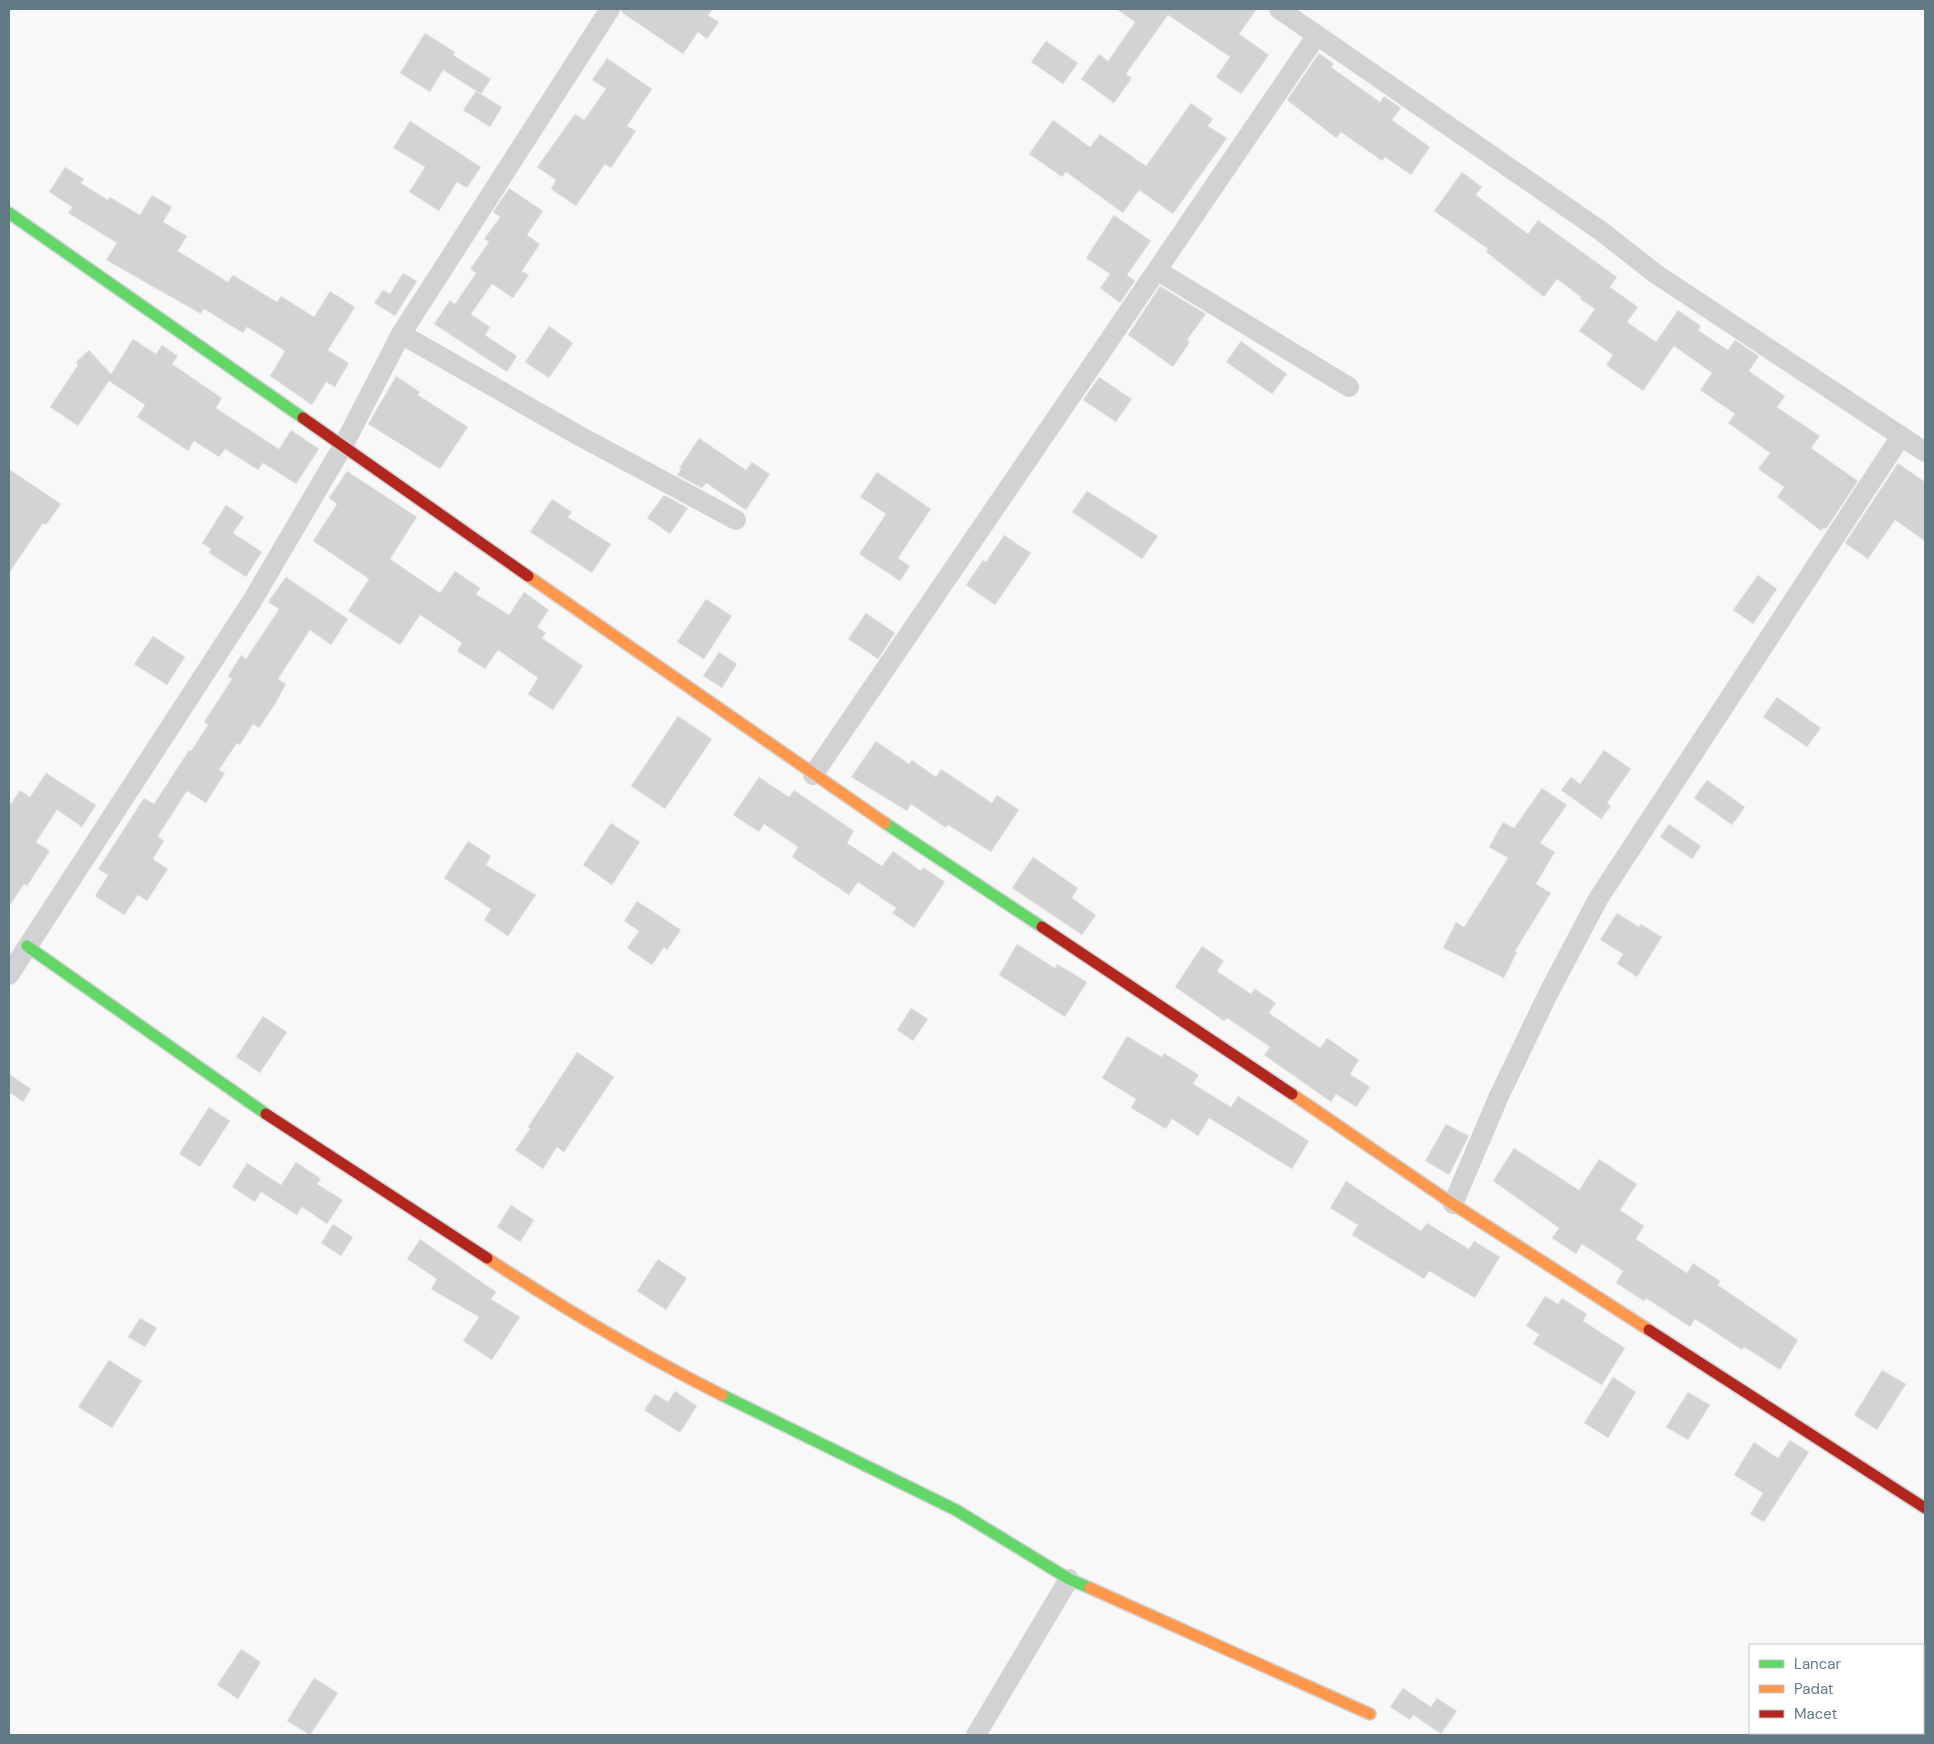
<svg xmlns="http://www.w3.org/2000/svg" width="1934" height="1744" viewBox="0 0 1934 1744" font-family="'DM Sans',sans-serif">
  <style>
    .building { fill: #d2d4d4; stroke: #e8e8e8 }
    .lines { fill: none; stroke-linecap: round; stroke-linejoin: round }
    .fast-casing { stroke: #d2d5d6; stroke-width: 14 }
    .slow-casing { stroke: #d2d5d6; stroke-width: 14 }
    .jam-casing { stroke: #d2d5d6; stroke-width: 14 }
    .street { stroke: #d0d2d3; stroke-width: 20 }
    .fast { stroke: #63d668; stroke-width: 11 }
    .slow { stroke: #ff974d; stroke-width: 11 }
    .jam { stroke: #b3261e; stroke-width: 11 }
  </style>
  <rect width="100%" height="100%" fill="#f8f8f8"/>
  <g class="building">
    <polygon points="622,9 713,9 708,15 719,22 707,39 698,32 683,54 621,12"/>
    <polygon points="1116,9 1257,9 1239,34 1269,55 1241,94 1216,77 1230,57 1168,15 1126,74 1132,78 1114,103 1081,79 1099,54 1108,61 1135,22"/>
    <polygon points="425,33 455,52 453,55 491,79 481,94 443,70 430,92 400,73"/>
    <polygon points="1046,41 1078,63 1063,84 1031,62"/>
    <polygon points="1319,53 1334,64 1331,67 1380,102 1384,96 1401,108 1392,120 1430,147 1411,175 1385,157 1382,161 1341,132 1336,138 1287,100"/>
    <polygon points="607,58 652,89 627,126 636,131 611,168 605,164 576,206 551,189 556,180 537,167 575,114 584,120 606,89 592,80"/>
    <polygon points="476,91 502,107 490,127 463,110"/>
    <polygon points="1191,103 1213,119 1208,126 1227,138 1173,214 1139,190 1123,213 1066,172 1062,177 1029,154 1053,120 1090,147 1100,134 1146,166"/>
    <polygon points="410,121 481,167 467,188 457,182 439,211 409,192 425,167 393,148"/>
    <polygon points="65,167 84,179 81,183 108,200 110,197 140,215 152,195 172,207 163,222 187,236 178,251 228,282 233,275 277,302 281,296 314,317 330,291 355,307 328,350 349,363 335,387 326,382 312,405 270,376 285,351 247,327 243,333 204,309 201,314 106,260 117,243 68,213 72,207 49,192"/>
    <polygon points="1462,172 1482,187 1476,195 1528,234 1538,220 1617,277 1610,287 1638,307 1627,322 1656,342 1678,310 1701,326 1698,330 1728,350 1735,340 1759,356 1749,371 1785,396 1777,407 1820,436 1811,448 1858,481 1826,529 1823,528 1821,531 1777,497 1784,487 1758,469 1770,453 1728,423 1735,414 1700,390 1712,373 1674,346 1643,391 1606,365 1613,355 1579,331 1595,309 1580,299 1581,297 1557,279 1544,297 1486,252 1488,249 1434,211"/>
    <polygon points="509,188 543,211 527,235 540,244 522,271 529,275 513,298 492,284 471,314 490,327 485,335 517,356 507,372 434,324 450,300 455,304 476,273 470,269 489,242 484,239 500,217 493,212"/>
    <polygon points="1114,215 1151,241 1127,275 1135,281 1120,303 1100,288 1110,274 1086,258"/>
    <polygon points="403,273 417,281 395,316 374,303 383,290 390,294"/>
    <polygon points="1160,286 1206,314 1187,340 1190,342 1173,367 1128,335"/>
    <polygon points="549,326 573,343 549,378 525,362"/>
    <polygon points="133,339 156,354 162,345 178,356 172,364 222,398 216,408 279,449 291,430 319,449 296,484 263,463 258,470 225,449 219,457 194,441 188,451 137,417 145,405 109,381 78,426 50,407 78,365 76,362 89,350 111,374"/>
    <polygon points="1241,341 1287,374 1272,394 1226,362"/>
    <polygon points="396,376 420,392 418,395 468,427 440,469 368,424"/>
    <polygon points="1099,377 1132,399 1116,422 1083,400"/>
    <polygon points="699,438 746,470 752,462 770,474 746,510 706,483 702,488 677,475 681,469 679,468"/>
    <polygon points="1898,463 1925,482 1925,541 1895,520 1868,559 1845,543"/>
    <polygon points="9,469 61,504 46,525 43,523 9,573"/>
    <polygon points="347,471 417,517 390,559 440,593 455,571 480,588 476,594 509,615 524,592 549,610 537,627 546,633 542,638 583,666 553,710 528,694 538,678 498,650 485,669 457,651 462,643 420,615 400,645 348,611 369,579 313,541 337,504 329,498"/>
    <polygon points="877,472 931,509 898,558 910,566 900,581 859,554 886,514 860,497"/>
    <polygon points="1087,491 1158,536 1142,559 1072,512"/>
    <polygon points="664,495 688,508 670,534 647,518"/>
    <polygon points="552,499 572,512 568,517 611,544 592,573 530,532"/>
    <polygon points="226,505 244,517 233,533 262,552 246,577 209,553 211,549 202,543"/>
    <polygon points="1004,535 1031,553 995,605 966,585 983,560 986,562"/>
    <polygon points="1758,575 1777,589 1753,624 1733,610"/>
    <polygon points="286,577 348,619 331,645 310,630 278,679 286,684 274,706 259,728 253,724 240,745 237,743 219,770 225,773 206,803 187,791 158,836 164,841 153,859 168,869 147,901 138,895 124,915 95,896 108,875 98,869 144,798 154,804 189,750 191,751 208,725 204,722 232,679 228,676 241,655 246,659 279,609 268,602"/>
    <polygon points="706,599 732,616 704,659 677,642"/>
    <polygon points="866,613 895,633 878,659 848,639"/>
    <polygon points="153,636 185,657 167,685 134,664"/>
    <polygon points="719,652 737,664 722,688 703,676"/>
    <polygon points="1777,697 1821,728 1807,747 1763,717"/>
    <polygon points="678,716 712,739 665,809 631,786"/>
    <polygon points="876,741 909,764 912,760 936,777 941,769 992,803 997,795 1019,810 991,852 948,825 946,828 911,804 907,811 851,777"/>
    <polygon points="1604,750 1631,769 1607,803 1611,806 1601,819 1561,790 1571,777 1580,784"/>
    <polygon points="46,773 96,805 82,827 57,810 36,842 50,851 27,886 24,884 9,907 9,807 20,790 30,797"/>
    <polygon points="759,777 789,797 794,790 854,831 847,843 882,866 893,851 921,871 923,867 945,882 914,928 892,913 896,908 858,882 849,895 792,857 798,847 764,824 759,832 733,815"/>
    <polygon points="1707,780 1745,807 1732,825 1694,798"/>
    <polygon points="1542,788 1567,805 1540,843 1555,852 1536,884 1551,893 1515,951 1517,952 1504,978 1443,948 1456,922 1464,927 1508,858 1489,847 1503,822 1514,828"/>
    <polygon points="611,823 640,842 612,885 583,865"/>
    <polygon points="1669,824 1701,846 1692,859 1660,837"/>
    <polygon points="468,841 491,856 486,865 536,895 508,936 484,920 491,909 444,878"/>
    <polygon points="1033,857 1078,888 1072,898 1096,915 1082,935 1012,888"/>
    <polygon points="637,901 681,930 667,950 664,947 652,965 627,948 639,931 624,921"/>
    <polygon points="1617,913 1639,927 1641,924 1662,937 1637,977 1617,964 1623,954 1600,940"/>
    <polygon points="1017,944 1055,968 1057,964 1087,982 1065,1017 999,975"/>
    <polygon points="1202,946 1224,961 1217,971 1251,994 1255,989 1276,1003 1269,1013 1320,1048 1327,1038 1359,1060 1350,1074 1370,1087 1356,1107 1336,1094 1331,1102 1264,1055 1270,1047 1227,1018 1224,1021 1175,987"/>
    <polygon points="911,1008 928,1019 913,1041 897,1030"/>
    <polygon points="263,1016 287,1032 260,1073 236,1057"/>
    <polygon points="1127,1036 1162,1057 1164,1053 1199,1075 1193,1084 1231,1107 1238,1096 1309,1141 1292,1169 1209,1118 1198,1136 1172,1119 1166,1129 1131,1108 1136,1099 1102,1078"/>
    <polygon points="577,1052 614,1077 564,1152 557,1147 543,1169 515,1150 530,1129 528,1127"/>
    <polygon points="9,1074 31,1089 23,1102 9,1092"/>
    <polygon points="209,1107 230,1121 200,1167 179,1154"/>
    <polygon points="1446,1124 1469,1136 1449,1175 1425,1161"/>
    <polygon points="1514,1148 1579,1190 1599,1159 1637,1184 1620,1210 1644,1226 1636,1239 1687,1273 1693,1263 1720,1281 1718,1285 1798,1340 1780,1370 1744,1347 1742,1350 1695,1319 1690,1327 1646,1298 1644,1301 1616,1283 1623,1271 1582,1244 1576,1254 1552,1238 1559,1228 1493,1181"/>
    <polygon points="296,1162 321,1179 317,1184 343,1200 327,1224 302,1207 297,1215 261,1192 255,1202 232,1187 247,1163 281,1185"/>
    <polygon points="1346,1181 1421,1231 1427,1223 1469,1249 1474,1241 1500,1257 1475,1298 1429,1271 1424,1279 1352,1235 1358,1225 1330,1208"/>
    <polygon points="511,1205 534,1220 520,1242 497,1227"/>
    <polygon points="333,1224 353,1237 341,1256 321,1243"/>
    <polygon points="420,1239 496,1292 491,1299 520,1317 492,1360 463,1341 479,1317 431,1289 437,1279 407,1259"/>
    <polygon points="658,1259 687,1278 666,1310 637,1291"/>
    <polygon points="1545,1296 1558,1304 1562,1298 1587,1314 1583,1321 1625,1348 1602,1385 1533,1344 1539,1334 1526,1326"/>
    <polygon points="140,1318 157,1328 145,1347 128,1337"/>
    <polygon points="109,1360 142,1381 112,1428 78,1407"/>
    <polygon points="1882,1370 1906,1384 1877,1430 1854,1415"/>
    <polygon points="1613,1377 1636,1392 1608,1438 1584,1423"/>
    <polygon points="675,1391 697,1406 680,1433 644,1410 655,1394 668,1402"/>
    <polygon points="1688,1392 1710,1405 1688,1440 1666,1427"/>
    <polygon points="1790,1440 1809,1452 1764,1522 1750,1514 1763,1493 1734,1475 1754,1442 1778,1458"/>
    <polygon points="241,1649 261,1662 238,1699 217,1685"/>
    <polygon points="314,1678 338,1693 310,1735 287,1721"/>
    <polygon points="1403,1688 1431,1707 1437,1698 1457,1711 1441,1734 1413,1715 1410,1720 1390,1707"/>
  </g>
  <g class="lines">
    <g class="fast-casing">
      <g id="fast">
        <polyline points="9,213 303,418"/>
        <polyline points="885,823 1042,927"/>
        <polyline points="27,946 266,1114"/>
        <polyline points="722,1395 956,1510 1069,1579 1090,1588"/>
      </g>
    </g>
    <g class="slow-casing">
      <g id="slow">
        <polyline points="528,576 885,823"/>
        <polyline points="1292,1094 1453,1204 1649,1330"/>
        <path d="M487 1258C563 1308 640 1354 722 1395"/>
        <polyline points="1090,1588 1370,1714"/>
      </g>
    </g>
    <g class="jam-casing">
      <g id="jam">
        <polyline points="303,418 528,576"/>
        <polyline points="1042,927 1292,1094"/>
        <polyline points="266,1114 487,1258"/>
        <polyline points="1649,1330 1925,1508"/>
      </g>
    </g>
    <g class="street">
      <polyline points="1279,9 1601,231 1656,274 1925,452"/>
      <polyline points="1158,271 1349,387"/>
      <polyline points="401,334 576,434 736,520"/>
      <polyline points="813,775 1317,35"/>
      <polyline points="9,975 252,601 343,446 401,334 610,9"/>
      <polyline points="1453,1204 1499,1096 1548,994 1598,899 1901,436"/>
      <polyline points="976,1735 1069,1579"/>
    </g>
    <use href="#fast" class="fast"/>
    <use href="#slow" class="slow"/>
    <use href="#jam" class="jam"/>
  </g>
  <rect width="1934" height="1744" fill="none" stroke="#617985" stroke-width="20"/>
  <rect x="1749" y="1644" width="175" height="90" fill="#ffffff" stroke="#c0c9ce"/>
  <rect x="1759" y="1660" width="25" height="8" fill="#63d668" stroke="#c0c9ce"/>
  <text x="1794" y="1669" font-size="15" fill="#617985">Lancar</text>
  <rect x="1759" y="1685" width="25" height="8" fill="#ff974d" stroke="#c0c9ce"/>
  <text x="1794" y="1694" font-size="15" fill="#617985">Padat</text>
  <rect x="1759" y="1710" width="25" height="8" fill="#b3261e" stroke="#c0c9ce"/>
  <text x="1794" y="1719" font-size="15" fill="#617985">Macet</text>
</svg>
